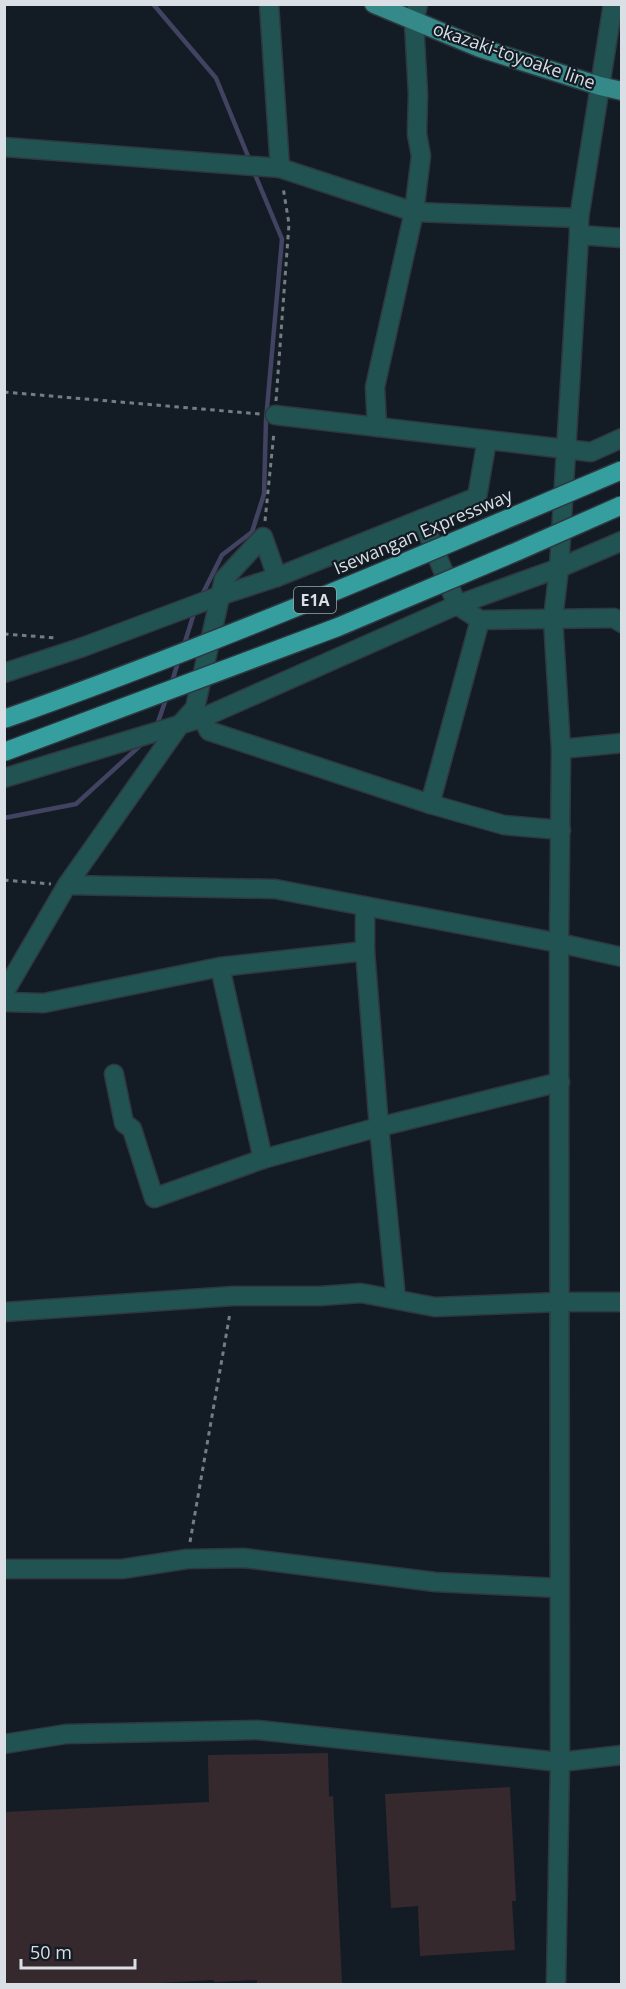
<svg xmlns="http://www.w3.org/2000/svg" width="626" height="1989" viewBox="0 0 626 1989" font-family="'Open Sans',sans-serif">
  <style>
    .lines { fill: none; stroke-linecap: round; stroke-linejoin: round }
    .stream { stroke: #414360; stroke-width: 4.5 }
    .building { fill: #36292e }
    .minor-casing { stroke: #2f373f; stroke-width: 21 }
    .major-casing { stroke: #2f373f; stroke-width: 21 }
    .path { stroke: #757d83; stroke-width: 3; stroke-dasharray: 4.5 4.5; stroke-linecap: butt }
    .minor { stroke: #225353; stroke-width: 18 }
    .major { stroke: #358988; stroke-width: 18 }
    .highway-bridge-casing { stroke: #2f373f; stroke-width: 21; stroke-linecap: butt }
    .highway-bridge { stroke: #359e9e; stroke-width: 18 }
    .labels { text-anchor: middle; stroke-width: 4.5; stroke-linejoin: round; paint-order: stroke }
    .shield { fill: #131c24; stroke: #9ea4aa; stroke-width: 1.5 }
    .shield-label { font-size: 16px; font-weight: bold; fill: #d9dfe4 }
    .street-label { font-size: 18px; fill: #d9dfe4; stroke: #131c24 }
  </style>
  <rect width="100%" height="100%" fill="#131c24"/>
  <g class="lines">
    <g class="stream">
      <polyline points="153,4 216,78 250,161"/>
      <polyline points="201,597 222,555 252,532 264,494 266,420 282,239 254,172"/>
      <polyline points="184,645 195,610"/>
      <polyline points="171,685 179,659"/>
      <polyline points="156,728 167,696"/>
      <polyline points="4,818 76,804 143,743"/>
    </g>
  </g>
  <g class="building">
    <polygon points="328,1753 329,1797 333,1796 342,1984 257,1984 257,1980 214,1982 214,1980 158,1983 158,1984 4,1984 4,1812 209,1802 208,1755"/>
    <polygon points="510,1787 516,1901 512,1901 515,1950 420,1956 418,1906 391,1908 385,1794"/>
  </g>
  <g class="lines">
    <g class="minor-casing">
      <g id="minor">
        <polyline points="269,4 280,168"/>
        <polyline points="4,147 280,168 414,212 579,218"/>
        <polyline points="579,235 622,238"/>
        <polyline points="275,415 591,452 622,438"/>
        <polyline points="377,427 375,387 414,212 421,156 417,134 418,94 414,22 418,4"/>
        <polyline points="422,519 457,605 480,620 614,618 622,623"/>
        <polyline points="4,673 83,647 219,596 277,577 477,497 487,440"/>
        <polyline points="202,718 209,731 430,804 504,825 561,830"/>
        <polyline points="561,749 622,743"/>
        <polyline points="4,778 202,718 457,605 559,568 622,541"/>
        <polyline points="430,804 480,620"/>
        <polyline points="67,885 275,889 559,943 622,957"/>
        <polyline points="365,906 365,951 379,1127 396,1299"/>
        <polyline points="220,967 263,1159"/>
        <polyline points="4,993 67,885 179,726 195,708 224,579 263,537 277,577"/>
        <polyline points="4,1002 44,1003 220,967 365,951"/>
        <polyline points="114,1074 124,1123 132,1129 154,1198 263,1159 379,1127 560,1082"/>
        <polyline points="4,1312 233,1296 320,1296 361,1293 435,1307 560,1302 622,1302"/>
        <polyline points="4,1569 122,1569 187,1559 244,1558 435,1582 559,1588"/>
        <polyline points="4,1744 66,1734 258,1730 560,1762 622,1755"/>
        <polyline points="556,1984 560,1762 559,943 561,749 553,619 559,568 579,235 579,218 613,4"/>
      </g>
    </g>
    <g class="major-casing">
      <polyline id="major" points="374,4 480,48 600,86 622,91"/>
    </g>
    <g class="path">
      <polyline points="4,392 260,414"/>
      <polyline points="276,401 289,224 283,187"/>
      <polyline points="265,521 274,432"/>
      <polyline points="4,634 57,638"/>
      <polyline points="4,880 51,884"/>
      <polyline points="190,1542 230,1313"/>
    </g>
    <use href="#minor" class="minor"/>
    <use href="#major" class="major"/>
    <g class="highway-bridge-casing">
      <g id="highway-bridge">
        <path d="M4 719C214 645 418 557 622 470"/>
        <polyline points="4,752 338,627 518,551 622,505"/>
      </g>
    </g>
    <use href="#highway-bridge" class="highway-bridge"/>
  </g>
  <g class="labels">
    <rect class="shield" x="294" y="587" width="42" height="26" rx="4.5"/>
    <g class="shield-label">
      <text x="315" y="606">E1A</text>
    </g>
    <g class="street-label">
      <text transform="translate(514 56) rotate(19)" y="6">okazaki-toyoake line</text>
      <text transform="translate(423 532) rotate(-23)" y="6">Isewangan Expressway</text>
    </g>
  </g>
  <rect width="626" height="1989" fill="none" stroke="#d9dfe4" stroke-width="12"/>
  <path d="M21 1959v9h114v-9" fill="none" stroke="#d9dfe4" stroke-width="3"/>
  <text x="30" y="1959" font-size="18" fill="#d9dfe4" stroke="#131c24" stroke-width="4.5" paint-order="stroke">50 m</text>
</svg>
